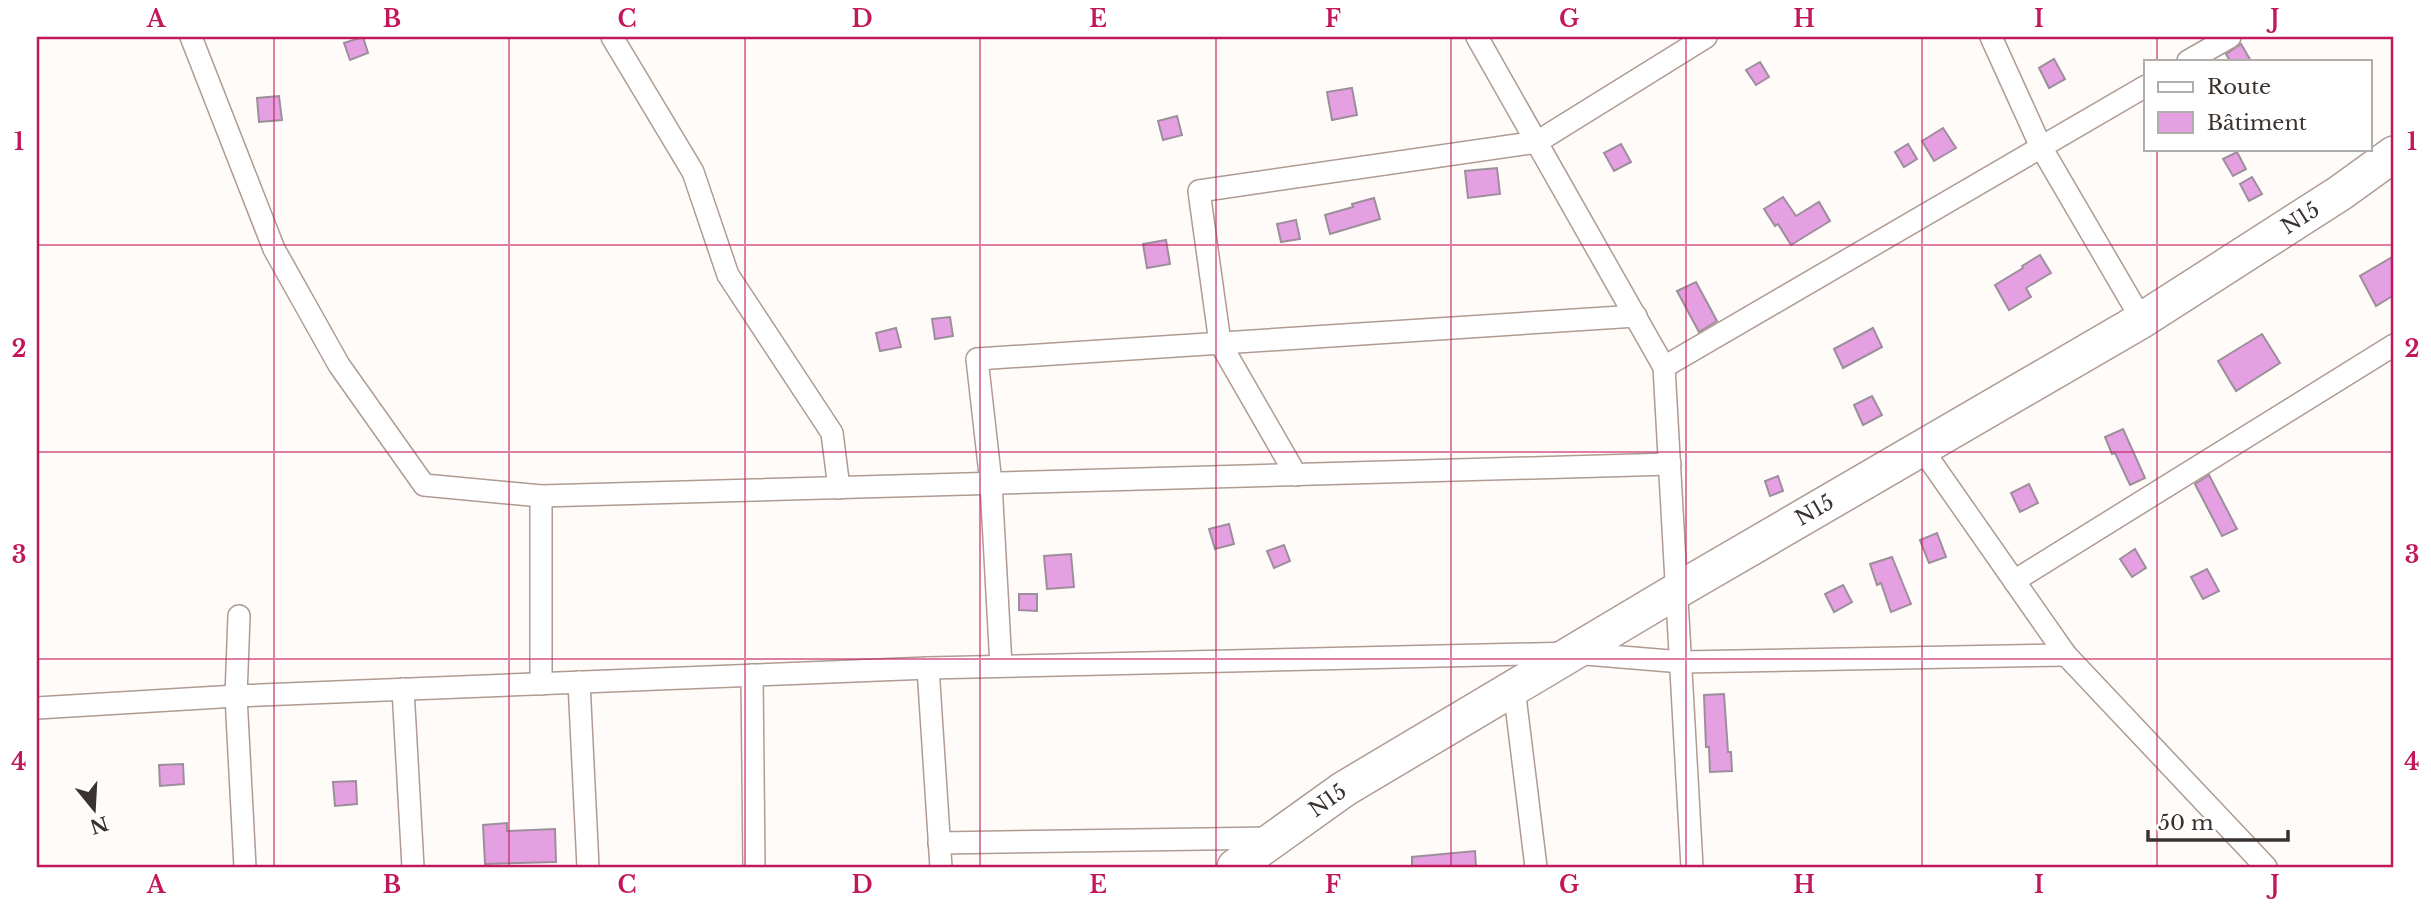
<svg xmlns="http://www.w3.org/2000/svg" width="2431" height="904" viewBox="0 0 2431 904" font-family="'Libre Baskerville',serif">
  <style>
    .building { fill: #e5a0e1; stroke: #9d8e9c; stroke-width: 2 }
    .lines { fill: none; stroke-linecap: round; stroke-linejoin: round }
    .minor-casing { stroke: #af9b92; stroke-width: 24 }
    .primary-casing { stroke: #af9b92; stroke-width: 38 }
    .minor { stroke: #fff; stroke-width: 21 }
    .primary { stroke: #fff; stroke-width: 35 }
    .grid { fill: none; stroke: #c2185b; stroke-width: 2; stroke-opacity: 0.55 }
    .labels { text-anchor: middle; stroke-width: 5; stroke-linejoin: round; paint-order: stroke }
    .street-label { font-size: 21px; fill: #3a322e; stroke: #fff }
    .neatline { fill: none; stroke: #c2185b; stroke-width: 2.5 }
    .grid-label { font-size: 23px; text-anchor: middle; font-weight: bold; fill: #c2185b }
  </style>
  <rect width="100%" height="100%" fill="#fffbf9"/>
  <g class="building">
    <polygon points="363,37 368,53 350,60 344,43"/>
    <polygon points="2241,44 2251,61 2230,61 2226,54"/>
    <polygon points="2054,59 2065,79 2049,88 2039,68"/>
    <polygon points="1760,62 1769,77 1756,85 1746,70"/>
    <polygon points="1352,88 1357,115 1332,120 1327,92"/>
    <polygon points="279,96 282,120 259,122 257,98"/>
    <polygon points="1177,116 1182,135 1163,140 1158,121"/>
    <polygon points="1943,128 1956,148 1934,161 1922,141"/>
    <polygon points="1621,144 1631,162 1614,171 1604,153"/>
    <polygon points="1908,144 1917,159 1904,167 1895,152"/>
    <polygon points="2237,152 2246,169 2233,176 2223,159"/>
    <polygon points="1497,168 1500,194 1468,198 1465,171"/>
    <polygon points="2252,177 2262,194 2249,201 2240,184"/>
    <polygon points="1783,197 1796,216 1819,202 1830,221 1791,245 1778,224 1775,226 1764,209"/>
    <polygon points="1374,198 1380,219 1330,234 1325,215 1353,207 1352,204"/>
    <polygon points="1296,220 1300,239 1281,242 1277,224"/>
    <polygon points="1166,240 1170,264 1147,268 1143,244"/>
    <polygon points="2040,255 2051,273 2026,288 2031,297 2009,310 1995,285 2023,268 2022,266"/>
    <polygon points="2394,256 2394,295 2376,306 2360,276"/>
    <polygon points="1696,282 1717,321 1699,332 1677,291"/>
    <polygon points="950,317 953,336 935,339 932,319"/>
    <polygon points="896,328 901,347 880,351 876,333"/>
    <polygon points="1873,328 1882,347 1843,368 1834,349"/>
    <polygon points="2262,334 2280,363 2236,391 2218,361"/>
    <polygon points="1872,396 1882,415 1863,425 1854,405"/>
    <polygon points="2123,429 2145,478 2130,485 2115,453 2112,454 2105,437"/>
    <polygon points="2209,475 2237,529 2222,536 2195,484"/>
    <polygon points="1778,476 1783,491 1770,496 1765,481"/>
    <polygon points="2029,484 2038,503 2020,512 2011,493"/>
    <polygon points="1229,524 1234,544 1215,549 1209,529"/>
    <polygon points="1937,533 1946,557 1929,563 1920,540"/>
    <polygon points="1284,545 1290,561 1274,568 1267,551"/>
    <polygon points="2135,549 2146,568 2132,577 2120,559"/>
    <polygon points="1071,554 1074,587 1047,589 1044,556"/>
    <polygon points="1892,557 1911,604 1891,612 1881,583 1877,585 1870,564"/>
    <polygon points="2207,569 2219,591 2203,599 2191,577"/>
    <polygon points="1843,585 1852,602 1834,612 1825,594"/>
    <polygon points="1019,594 1037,594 1037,611 1019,610"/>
    <polygon points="1724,694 1728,752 1731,752 1732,771 1710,772 1709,747 1706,747 1704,695"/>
    <polygon points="183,764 184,784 160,786 159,765"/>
    <polygon points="356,781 357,804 335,806 333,782"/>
    <polygon points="507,823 507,831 555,829 556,862 485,864 483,825"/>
    <polygon points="1475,851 1476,867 1412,867 1412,857"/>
  </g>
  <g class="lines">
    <g class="minor-casing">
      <g id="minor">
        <polyline points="191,37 274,249 339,365 424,485 541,496"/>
        <polyline points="612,37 693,172 728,275 832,433 839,488"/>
        <polyline points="1477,37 1664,367 1692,867"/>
        <polyline points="1991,37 2041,147 2142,320"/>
        <polyline points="2188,61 2230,37"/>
        <polyline points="1664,367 2146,86"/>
        <polyline points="1922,449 2066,655 2266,867"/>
        <polyline points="1296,475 1220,343 1199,191 1537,142 1706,37"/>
        <polyline points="2014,581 2394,345"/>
        <polyline points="239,616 236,696 245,867"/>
        <polyline points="1001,666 991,483 977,359 1636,316"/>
        <polyline points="928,668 941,867"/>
        <polyline points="752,675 754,867"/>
        <polyline points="579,682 588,867"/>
        <polyline points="541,684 541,496 1670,464"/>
        <polyline points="1514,688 1536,867"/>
        <polyline points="403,689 413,867"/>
        <polyline points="37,708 236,696 928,668 1573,653 1682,662 2066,655"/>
        <polyline points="939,843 1274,838"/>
      </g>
    </g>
    <g class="primary-casing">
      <g id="primary">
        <path id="s1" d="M1235 867 1344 789 1678 590 2142 320 2340 193 2394 154"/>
      </g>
    </g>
    <use href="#minor" class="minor"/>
    <use href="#primary" class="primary"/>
  </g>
  <path class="grid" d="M274 37V867M509 37V867M745 37V867M980 37V867M1216 37V867M1451 37V867M1686 37V867M1922 37V867M2157 37V61M2157 149V867M37 245H2394M37 452H2394M37 659H2394"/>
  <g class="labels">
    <g class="street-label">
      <text dy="7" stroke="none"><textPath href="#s1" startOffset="1248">N15</textPath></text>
      <text dy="7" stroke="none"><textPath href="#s1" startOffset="681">N15</textPath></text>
      <text dy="7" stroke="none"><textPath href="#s1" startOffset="114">N15</textPath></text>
    </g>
  </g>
  <rect width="2431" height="904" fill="none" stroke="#ffffff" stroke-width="77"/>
  <rect x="2144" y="60" width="228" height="91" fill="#ffffff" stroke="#b0adab" stroke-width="2"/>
  <rect x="2158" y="82" width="35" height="10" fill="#ffffff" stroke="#b0adab" stroke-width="2"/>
  <text x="2207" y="94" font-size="21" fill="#3a322e">Route</text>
  <rect x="2158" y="112" width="35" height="21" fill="#e5a0e1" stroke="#b0adab" stroke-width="2"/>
  <text x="2207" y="130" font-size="21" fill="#3a322e">Bâtiment</text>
  <g transform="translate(94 809) rotate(162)" stroke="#ffffff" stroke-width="5" paint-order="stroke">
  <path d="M0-5L12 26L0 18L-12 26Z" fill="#3a322e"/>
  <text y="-10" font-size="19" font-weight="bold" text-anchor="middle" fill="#3a322e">N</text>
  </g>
  <path d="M2148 830v10h140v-10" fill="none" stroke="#3a322e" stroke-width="3.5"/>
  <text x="2158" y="830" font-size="21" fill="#3a322e" stroke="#ffffff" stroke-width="5" paint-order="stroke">50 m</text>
  <rect x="38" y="38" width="2354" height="828" class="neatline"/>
  <g class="grid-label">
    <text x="156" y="27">A</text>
    <text x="392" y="27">B</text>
    <text x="627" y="27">C</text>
    <text x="862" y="27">D</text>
    <text x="1098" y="27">E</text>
    <text x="1333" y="27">F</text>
    <text x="1569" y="27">G</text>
    <text x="1804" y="27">H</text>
    <text x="2039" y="27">I</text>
    <text x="2275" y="27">J</text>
    <text x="19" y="150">1</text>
    <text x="2412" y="150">1</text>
    <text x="19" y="357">2</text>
    <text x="2412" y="357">2</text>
    <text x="19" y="563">3</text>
    <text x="2412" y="563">3</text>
    <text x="19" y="770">4</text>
    <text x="2412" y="770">4</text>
    <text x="156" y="893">A</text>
    <text x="392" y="893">B</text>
    <text x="627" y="893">C</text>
    <text x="862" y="893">D</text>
    <text x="1098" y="893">E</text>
    <text x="1333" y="893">F</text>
    <text x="1569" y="893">G</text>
    <text x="1804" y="893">H</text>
    <text x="2039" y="893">I</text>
    <text x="2275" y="893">J</text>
  </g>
</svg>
